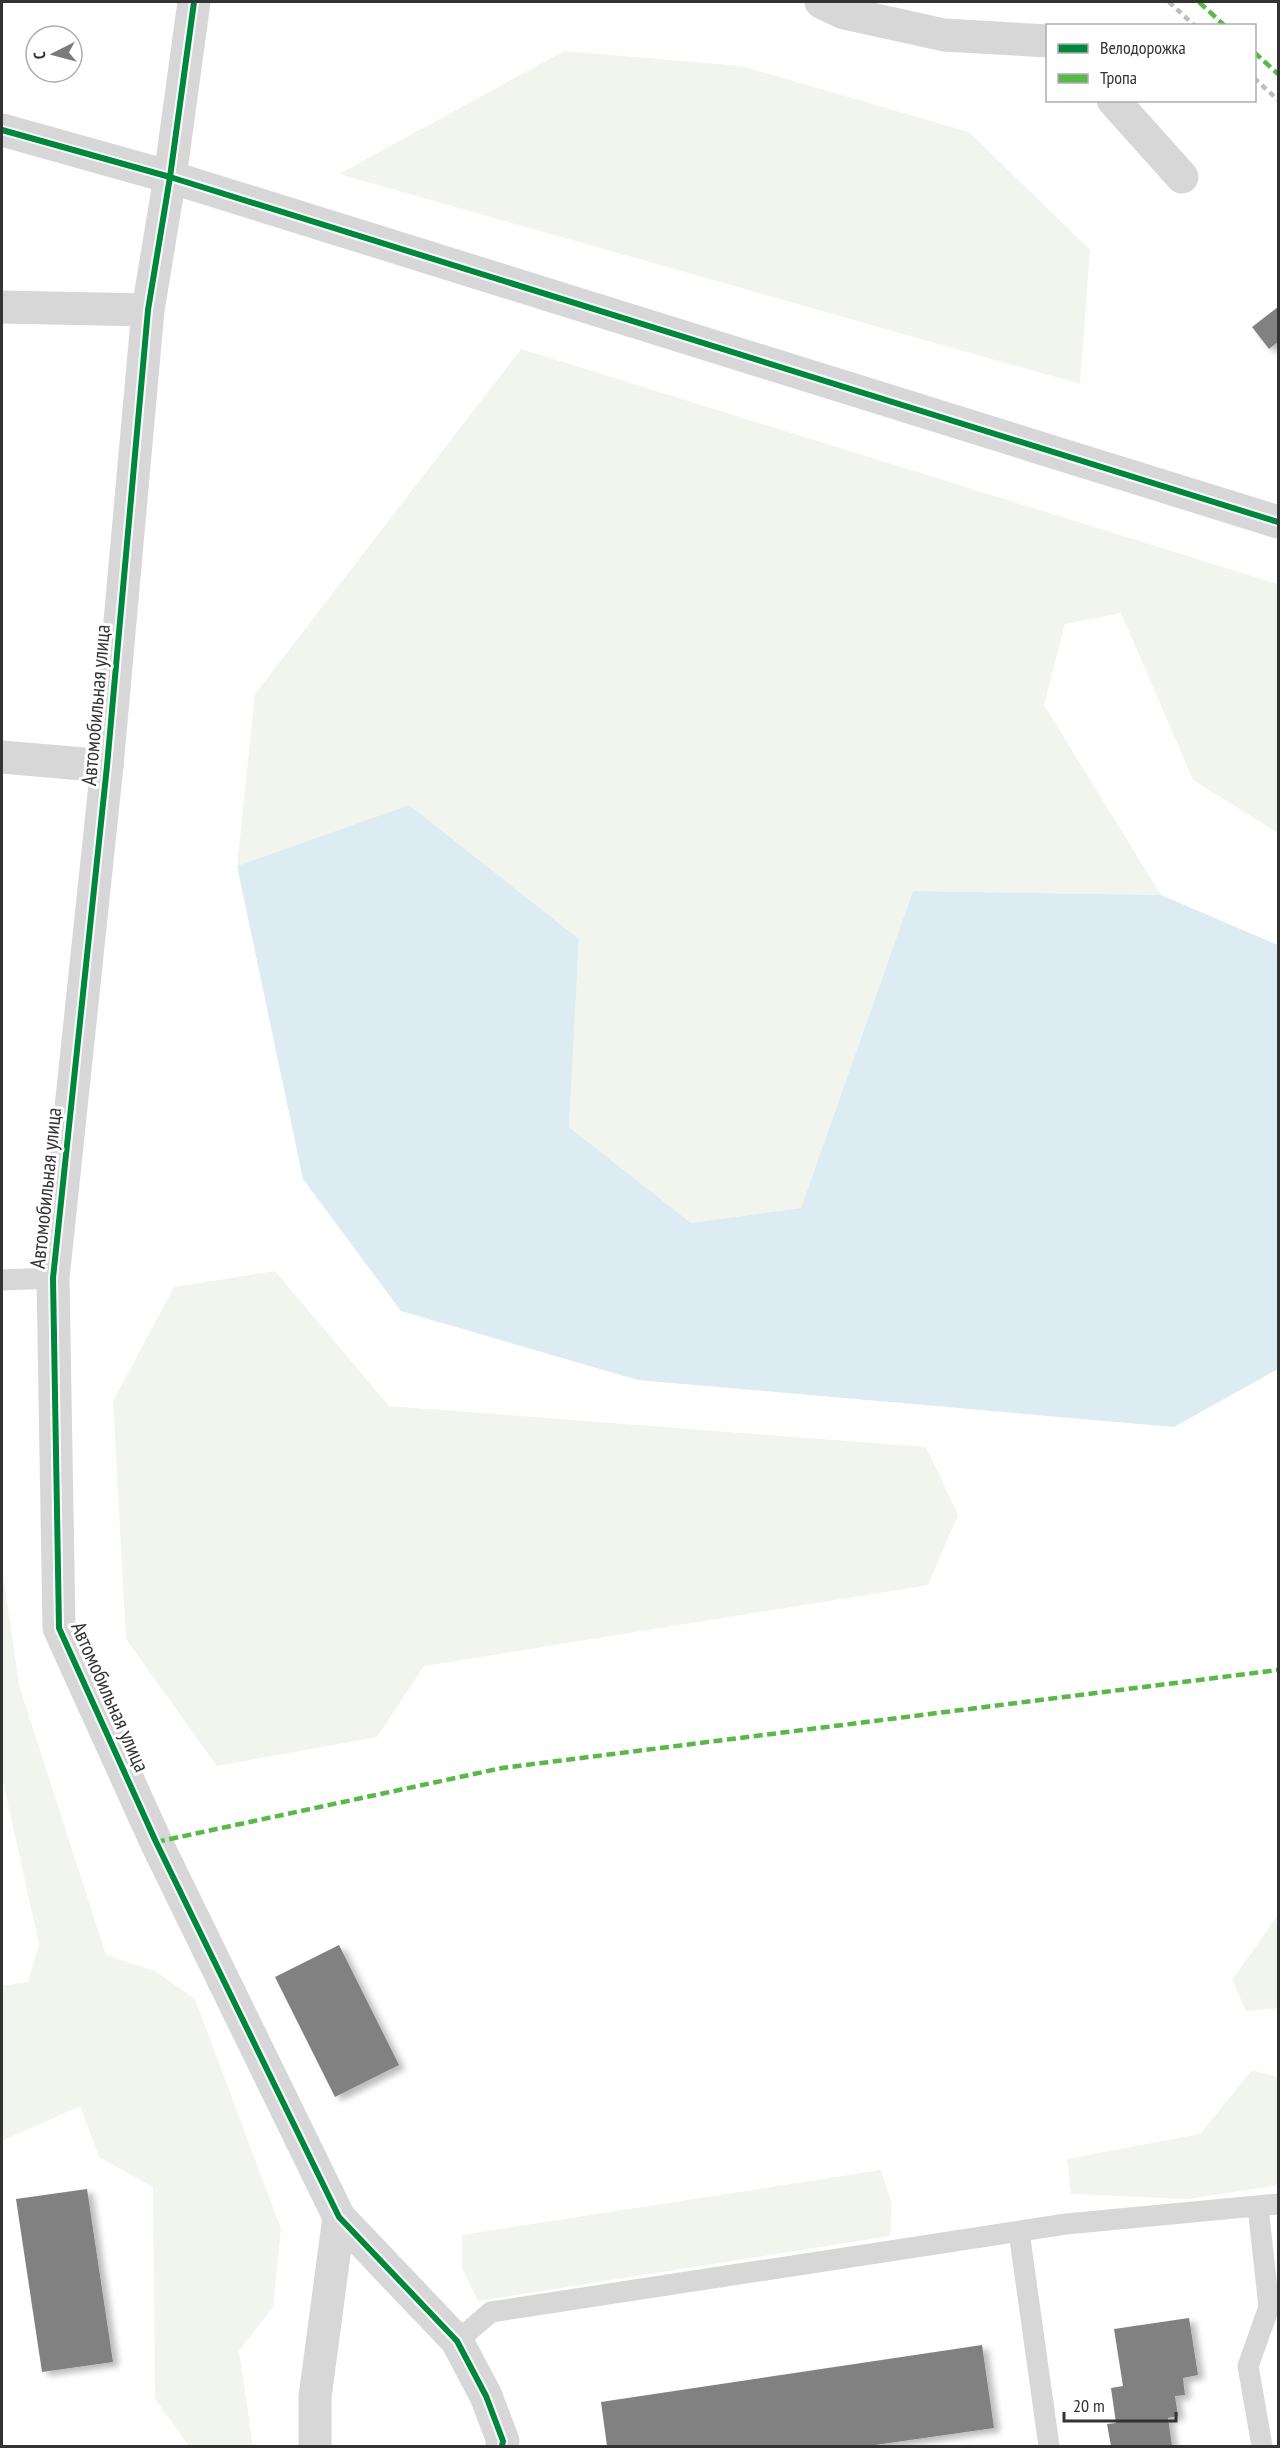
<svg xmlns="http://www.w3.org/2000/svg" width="1280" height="2448" viewBox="0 0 1280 2448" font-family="'PT Sans Narrow',sans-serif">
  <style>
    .green { fill: #f1f5ed }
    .water { fill: #ddebf3 }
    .building { fill: #818181; filter: url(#shadow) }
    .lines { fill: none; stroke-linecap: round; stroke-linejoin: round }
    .service { stroke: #d7d7d7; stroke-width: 21 }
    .minor { stroke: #d7d7d7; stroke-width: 33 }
    .tertiary { stroke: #d7d7d7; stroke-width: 33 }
    .rail { stroke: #bebebe; stroke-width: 4.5; stroke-dasharray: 6 4.5; stroke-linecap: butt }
    .quiet { stroke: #58b947; stroke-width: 4.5; stroke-dasharray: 9 4.5; stroke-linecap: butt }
    .cycleway-casing { stroke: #fff; stroke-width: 10 }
    .cycleway { stroke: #00873e; stroke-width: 6 }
    .labels { text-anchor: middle; stroke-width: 6; stroke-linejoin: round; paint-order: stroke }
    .street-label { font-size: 21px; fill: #333; stroke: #fff }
  </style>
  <defs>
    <filter id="shadow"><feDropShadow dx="6" dy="4" stdDeviation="3" flood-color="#0004"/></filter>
  </defs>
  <rect width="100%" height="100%" fill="#fff"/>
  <g class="green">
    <polygon points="564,51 741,66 969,132 1090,250 1080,384 339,174"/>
    <polygon points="521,349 1278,584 1278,833 1193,780 1121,613 1065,624 1044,705 1161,895 913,891 801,1208 691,1223 569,1127 579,939 409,805 237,866 255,694"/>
    <polygon points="275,1271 389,1406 926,1447 958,1515 928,1585 424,1666 377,1737 217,1766 126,1639 113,1401 174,1287"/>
    <polygon points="2,1568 19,1685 106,1955 155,1971 195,1999 281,2229 273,2307 239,2351 253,2446 189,2446 155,2399 153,2187 99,2157 80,2106 2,2141 2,1986 28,1982 39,1944 2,1777"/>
    <polygon points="1278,1915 1278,2008 1246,2011 1232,1980"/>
    <polygon points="1252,2070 1278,2077 1278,2185 1188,2199 1071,2194 1067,2159 1200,2134"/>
    <polygon points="881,2170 892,2204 890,2236 478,2301 462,2268 462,2235"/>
  </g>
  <polygon class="water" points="409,805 579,939 569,1127 691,1223 801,1208 913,891 1161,895 1278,945 1278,1369 1174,1427 638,1380 401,1311 303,1179 237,866"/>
  <g class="building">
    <polygon points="1278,307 1278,342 1269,349 1252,327"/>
    <polygon points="339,1945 399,2065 335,2097 275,1977"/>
    <polygon points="87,2189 113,2362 42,2372 16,2199"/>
    <polygon points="1189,2318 1198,2375 1183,2378 1185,2395 1175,2396 1178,2416 1168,2418 1172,2446 1111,2446 1107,2424 1116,2423 1111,2388 1123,2386 1114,2329"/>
    <polygon points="982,2345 994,2428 868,2446 607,2446 601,2402"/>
  </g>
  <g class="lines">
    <g class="service">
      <polyline points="2,1280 53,1278"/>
      <polyline points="1258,2207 1269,2307 1248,2366 1262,2446"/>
      <polyline points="1019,2232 1049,2446"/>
      <polyline points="457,2341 491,2312 1066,2224 1278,2204"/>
    </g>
    <g class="minor">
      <polyline points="821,2 844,13 944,35 1048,41"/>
      <polyline points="1113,100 1182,177"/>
      <polyline points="2,130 170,177 1278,522"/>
      <polyline points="2,307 148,310"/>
      <polyline points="2,757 107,766"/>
    </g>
    <g class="tertiary">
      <polyline points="194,2 170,177 148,310 107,766 53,1278 59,1628 156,1842 339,2217 457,2341 486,2396 503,2441 502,2446"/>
      <polyline points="315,2446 315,2397 339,2217"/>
    </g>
    <g class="rail">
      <polyline points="1169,2 1195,26"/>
      <polyline points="1254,78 1278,100"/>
    </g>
    <g class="quiet">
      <polyline points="1199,2 1225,26"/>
      <polyline points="1254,52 1278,74"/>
      <polyline points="156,1842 502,1768 1278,1670"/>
    </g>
    <g class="cycleway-casing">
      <g id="cycleway">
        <polyline points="194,2 170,177 148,310 107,766 53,1278 59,1628 156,1842 339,2217 457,2341 486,2396 503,2441 502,2446"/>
        <polyline points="2,130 170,177 1278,522"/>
      </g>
    </g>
    <use href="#cycleway" class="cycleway"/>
  </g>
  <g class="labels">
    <g class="street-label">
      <text transform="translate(96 705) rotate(-85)" y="7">Автомобильная улица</text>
      <text transform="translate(46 1188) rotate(-84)" y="7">Автомобильная улица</text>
      <text transform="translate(110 1697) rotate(66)" y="7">Автомобильная улица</text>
    </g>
  </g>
  <rect width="1280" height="2448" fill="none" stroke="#333333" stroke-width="6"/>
  <rect x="1046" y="24" width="210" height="78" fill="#ffffff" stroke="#adadad" stroke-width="1.5"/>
  <rect x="1058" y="44" width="30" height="9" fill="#00873e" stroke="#adadad" stroke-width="1.5"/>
  <text x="1100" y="54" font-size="18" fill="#333333">Велодорожка</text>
  <rect x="1058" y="74" width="30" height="9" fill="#58b947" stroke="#adadad" stroke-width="1.5"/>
  <text x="1100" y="84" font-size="18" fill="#333333">Тропа</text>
  <g transform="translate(54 54) rotate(264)"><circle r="28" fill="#ffffff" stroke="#adadad" stroke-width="1.5"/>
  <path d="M0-4.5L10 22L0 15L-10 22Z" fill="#7a7a7a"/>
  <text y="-9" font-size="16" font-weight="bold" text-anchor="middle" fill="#333333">С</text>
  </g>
  <path d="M1064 2412v9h112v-9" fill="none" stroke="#333333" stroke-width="3"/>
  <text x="1073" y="2412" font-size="18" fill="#333333" stroke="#ffffff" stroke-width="4.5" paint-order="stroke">20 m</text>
</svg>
